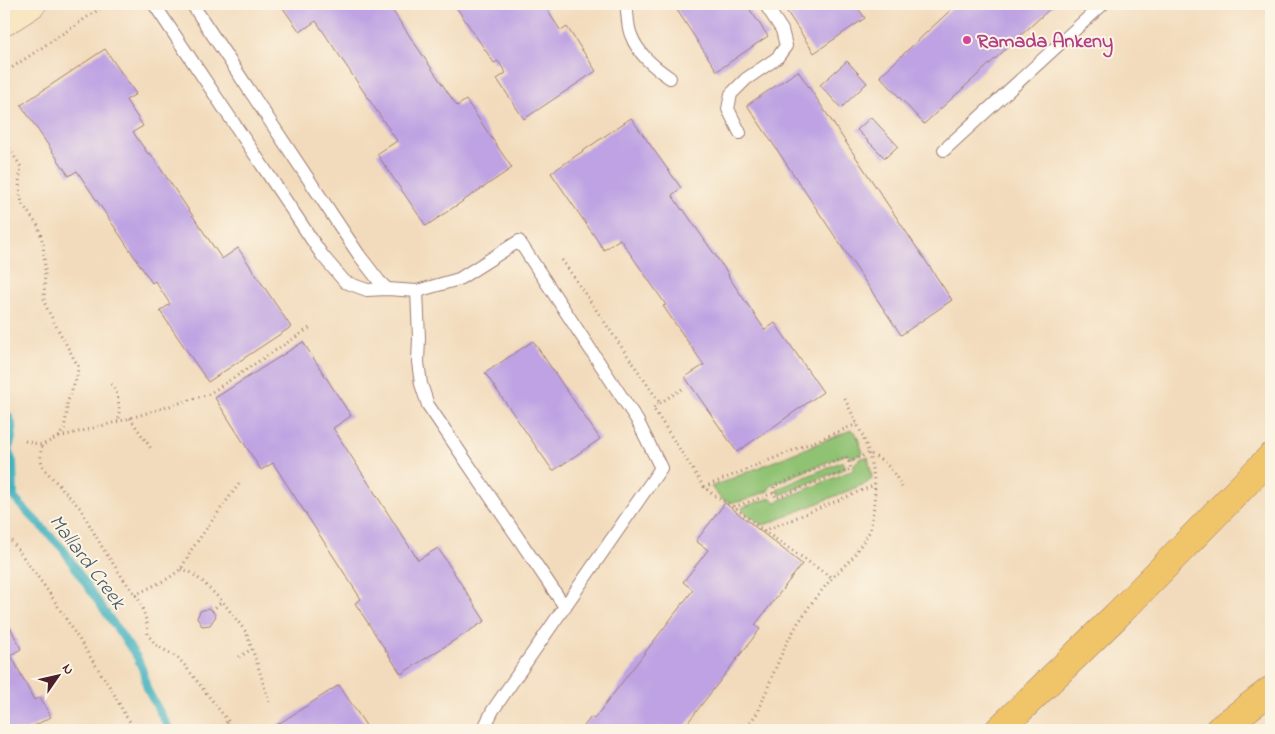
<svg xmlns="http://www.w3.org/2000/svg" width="1275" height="734" viewBox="0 0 1275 734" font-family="'Indie Flower',sans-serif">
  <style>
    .green { fill: #90c273; stroke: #6d704f }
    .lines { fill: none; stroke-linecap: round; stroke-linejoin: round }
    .stream { stroke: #44b2c0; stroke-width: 8 }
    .building { fill: #bea2e3 }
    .lane-casing { stroke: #9e7d74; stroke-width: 14 }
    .secondary-casing { stroke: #9e7d74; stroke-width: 29 }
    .highway-casing { stroke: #9e7d74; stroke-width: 29 }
    .path { stroke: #9e7d74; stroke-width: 3; stroke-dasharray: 1 4; stroke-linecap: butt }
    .lane { stroke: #fff; stroke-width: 12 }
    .secondary { stroke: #f9e7c3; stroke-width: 28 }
    .highway { stroke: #f0c469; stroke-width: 28 }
    .hotel-dot { fill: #d1479c; stroke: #fcf5e5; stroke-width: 2 }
    .labels { text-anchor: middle; stroke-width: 4; stroke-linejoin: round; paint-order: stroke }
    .hotel-label { font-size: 20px; font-weight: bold; fill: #b23c85; stroke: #fcf5e5; text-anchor: start }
    .water-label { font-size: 21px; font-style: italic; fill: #485a67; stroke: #fcf5e5 }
  </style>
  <rect width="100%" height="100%" fill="#fcf5e5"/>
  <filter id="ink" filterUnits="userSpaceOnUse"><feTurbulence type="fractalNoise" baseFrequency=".02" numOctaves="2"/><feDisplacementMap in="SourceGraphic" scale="10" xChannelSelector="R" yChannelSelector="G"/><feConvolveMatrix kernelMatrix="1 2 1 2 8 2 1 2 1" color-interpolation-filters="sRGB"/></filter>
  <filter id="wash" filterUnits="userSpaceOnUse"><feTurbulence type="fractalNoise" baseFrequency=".0096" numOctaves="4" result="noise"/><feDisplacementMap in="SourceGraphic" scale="20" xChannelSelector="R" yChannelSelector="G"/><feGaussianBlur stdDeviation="1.12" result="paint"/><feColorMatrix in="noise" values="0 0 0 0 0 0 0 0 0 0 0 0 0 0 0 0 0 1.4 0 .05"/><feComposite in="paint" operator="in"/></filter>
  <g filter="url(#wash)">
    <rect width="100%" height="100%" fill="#f2dbbc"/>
    <g class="green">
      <path d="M851 430 856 433 863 453 852 458 847 454 771 485 768 491C756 495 739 506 726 501 719 499 716 492 711 487Z"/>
      <polygon points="868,457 872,478 867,483 767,524 762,525 742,510 743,507 771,498 776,502 853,470 854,464 861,458"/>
      <polygon points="843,461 846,468 780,495 777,489"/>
    </g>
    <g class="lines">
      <path class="stream" d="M4 410C16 422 14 436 8 450L13 462 14 498 63 549 92 593 137 657 143 671 147 689 170 730"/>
    </g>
    <g id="blocks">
      <g class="building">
        <polygon points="280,4 388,4 457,106 466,100 512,168 426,226 377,154 397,141 316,21 300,32"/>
        <polygon points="454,4 543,4 561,31 567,27 596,71 524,119 497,79 506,73 498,61 494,63"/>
        <polygon points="673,4 746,4 768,36 717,71"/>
        <polygon points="782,4 855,4 865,18 814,53"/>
        <polygon points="957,4 1055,4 924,124 880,76"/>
        <polygon points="105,49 136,94 126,100 143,126 133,132 148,154 150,153 222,259 238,248 291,327 208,382 160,311 170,304 155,281 152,283 77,171 69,176 21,105"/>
        <polygon points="847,61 867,83 841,108 820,85"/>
        <polygon points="798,71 952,300 901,335 747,105"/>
        <polygon points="871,117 898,146 885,158 857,130"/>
        <polygon points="631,118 681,188 672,195 682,210 683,209 729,275 728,276 765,330 775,323 823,392 737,452 685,377 704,365 663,306 666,305 620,239 604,250 551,173"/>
        <polygon points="533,341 600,439 553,471 485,373"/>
        <polygon points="303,342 351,416 333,428 418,560 438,548 485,621 401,674 355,603 361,599 273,463 261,470 215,398"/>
        <polygon points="725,503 802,564 755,625 760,629 682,730 581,730 591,717 594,719 693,590 683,582 708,550 696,541"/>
        <polygon points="210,608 216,616 210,625 202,626 197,618 200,611"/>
        <polygon points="10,627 21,649 11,655 34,700 40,697 51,717 26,730 4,730 4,631"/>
        <polygon points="339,685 369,730 269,730"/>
      </g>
    </g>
  </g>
  <g filter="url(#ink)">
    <use href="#blocks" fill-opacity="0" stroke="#9e7d74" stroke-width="1"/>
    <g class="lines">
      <g class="lane-casing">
        <g id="lane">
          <polyline points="154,4 296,216 322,255 345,282 367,290 387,289 417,291"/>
          <polyline points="192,4 359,255 379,281 387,289"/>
          <path d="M626 4C628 14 627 26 631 35 638 54 654 67 670 78"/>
          <polyline points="740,133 728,109 731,94 746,79 777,58 786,46 782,30 765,4"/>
          <polyline points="944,150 1103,4"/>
          <polyline points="483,730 493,710 661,468 637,420 519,241 459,279 417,291 419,338 418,362 421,384 428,405 565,607"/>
        </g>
      </g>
      <g class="secondary-casing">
        <polyline id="secondary" points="4,22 32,4"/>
      </g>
      <g class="highway-casing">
        <g id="highway">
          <polyline points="999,730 1117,615 1271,457"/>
          <polyline points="1219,730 1271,690"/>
        </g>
      </g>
      <g class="path">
        <polyline points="4,73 107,4"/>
        <path d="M4 140 21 167 19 183 20 196 23 205 38 226 43 243 45 267 44 302 55 324 78 366 77 377 67 403V412L64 429 58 437 42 445C40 455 40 462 45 470L80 508 102 547 124 580 138 598 144 613 147 623 148 635 156 645 178 658 186 667 228 721 234 730"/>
        <polyline points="562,260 660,403 653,408 704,487 719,499 734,507 764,531 832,578"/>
        <path d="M111 384C120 395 119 407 119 421"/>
        <polyline points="660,403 685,387"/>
        <polyline points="130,418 152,450"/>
        <polyline points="59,437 124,420 209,394 311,327"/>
        <polyline points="25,441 42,445"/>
        <polyline points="704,487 857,424"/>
        <polyline points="774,493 774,486 846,457 849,462"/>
        <path d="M734 507 774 493 776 498 851 469 849 462 869 453C888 463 892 469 902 487"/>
        <polyline points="764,531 875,485"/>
        <polyline points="4,534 13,543 48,591 113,692 125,715 136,730"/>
        <polyline points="181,569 190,572 203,582 222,601 246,632 257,663 269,702"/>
        <polyline points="135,595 169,578 181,569 192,549 222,507 239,484"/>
        <polyline points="212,611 222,601"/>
        <polyline points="239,657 252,649"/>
        <polyline points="219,730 228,721"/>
        <polyline points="744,730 758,712 776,667 786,644 798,623 813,601 832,578 853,557 870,531 874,506 875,485 869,453 862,434 844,397"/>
      </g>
      <use href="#lane" class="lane"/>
      <use href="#secondary" class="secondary"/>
      <use href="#highway" class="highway"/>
    </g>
  </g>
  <circle class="hotel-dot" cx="967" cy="40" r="5"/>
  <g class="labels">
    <g class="hotel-label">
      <text x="977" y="47">Ramada Ankeny</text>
    </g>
    <g class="water-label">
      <text transform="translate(88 561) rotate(53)" y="7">Mallard Creek</text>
    </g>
  </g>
  <rect width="1275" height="734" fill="none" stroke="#fcf5e5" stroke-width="20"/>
  <g transform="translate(58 676) rotate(56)" stroke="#fcf5e5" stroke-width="4" paint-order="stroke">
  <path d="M0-4L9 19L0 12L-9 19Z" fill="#4a1f2b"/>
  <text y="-8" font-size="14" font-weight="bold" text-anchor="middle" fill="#4a1f2b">N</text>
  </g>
</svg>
